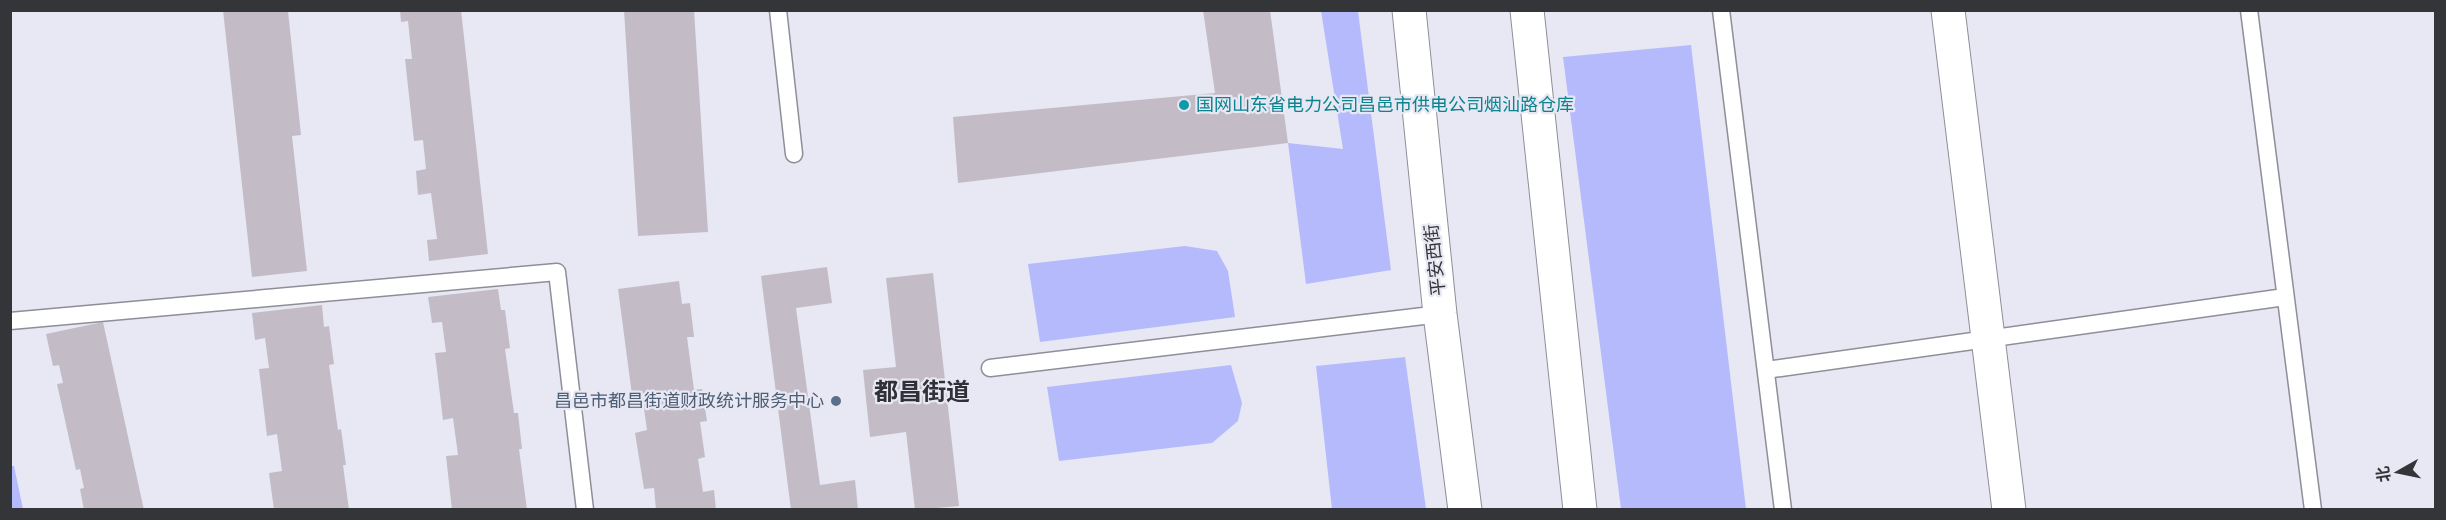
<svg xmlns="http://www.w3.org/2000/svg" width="2446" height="520" viewBox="0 0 2446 520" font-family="'Roboto Condensed','Noto Sans SC',sans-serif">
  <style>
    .green { fill: #b5bafd }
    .building { fill: #c3bcc6 }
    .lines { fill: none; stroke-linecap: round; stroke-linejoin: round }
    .lane-casing { stroke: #8d8e98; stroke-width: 19 }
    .street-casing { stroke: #8d8e98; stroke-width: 35 }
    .primary-casing { stroke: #8d8e98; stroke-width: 35 }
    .lane { stroke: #fff; stroke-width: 16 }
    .street { stroke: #fff; stroke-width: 33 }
    .primary { stroke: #fff; stroke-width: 33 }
    .culture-dot { fill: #0f9aa8; stroke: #e7e8f3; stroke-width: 2 }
    .service-dot { fill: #5c6f8a; stroke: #e7e8f3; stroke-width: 2 }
    .labels { text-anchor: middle; stroke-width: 4.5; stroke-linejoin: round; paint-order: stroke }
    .culture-label { font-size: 18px; fill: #0d838f; stroke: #e7e8f3; text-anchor: start }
    .street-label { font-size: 18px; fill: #343539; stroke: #e7e8f3 }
    .service-label { font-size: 18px; fill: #4e5e75; stroke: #e7e8f3; text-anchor: end }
    .district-label { font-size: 24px; font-weight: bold; fill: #2f3038; stroke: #e7e8f3 }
  </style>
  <rect width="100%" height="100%" fill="#e7e8f3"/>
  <g class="green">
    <polygon points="1321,11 1358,11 1391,270 1306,284 1288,143 1343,149"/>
    <polygon points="1691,45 1746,509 1621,509 1563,57"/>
    <polygon points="1185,246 1217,251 1228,271 1235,317 1040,342 1028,264"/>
    <polygon points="1405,357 1426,509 1332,509 1316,366"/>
    <polygon points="1231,365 1242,403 1238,421 1212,443 1059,461 1047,387"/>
    <polygon points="11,466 14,466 23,509 11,509"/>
  </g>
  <g class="building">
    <polygon points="223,10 288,11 301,135 292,136 307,271 252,277"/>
    <polygon points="400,10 461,10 488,254 429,261 427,240 437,239 431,193 418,195 416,171 426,169 423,140 414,141 405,59 412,59 408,21 401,22"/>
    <polygon points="624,10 694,10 708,232 638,236"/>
    <polygon points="1203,10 1270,10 1288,143 958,183 953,117 1215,93"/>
    <polygon points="827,267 832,303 796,308 820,485 855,480 858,509 791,510 761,276"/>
    <polygon points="933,273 959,506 915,510 906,432 870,437 863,370 896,367 886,278"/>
    <polygon points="679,281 682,304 690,303 694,337 687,337 694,390 702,389 707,421 700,422 705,457 698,459 703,492 714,490 716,510 656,510 654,488 644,489 635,433 647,430 642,394 632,395 618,289"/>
    <polygon points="498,289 501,310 505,310 510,348 505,349 514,413 518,413 522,449 519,449 527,510 452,510 446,456 458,455 453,418 443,420 435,353 446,352 442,322 432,323 428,297"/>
    <polygon points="322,305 324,327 329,326 334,364 329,365 338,430 341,429 346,465 343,465 349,510 274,510 269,473 282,471 277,434 267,436 259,369 269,368 265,338 255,340 252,313"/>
    <polygon points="103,322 144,510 84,510 80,489 84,488 80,469 76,470 57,384 63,383 59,365 53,366 46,334"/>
  </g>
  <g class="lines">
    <g class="lane-casing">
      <g id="lane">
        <polyline points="778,10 794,154"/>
        <polyline points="1721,10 1783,510"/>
        <polyline points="2249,10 2313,510"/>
        <polyline points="10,321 557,272 585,510"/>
        <polyline points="990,368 1440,314"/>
        <polyline points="1766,370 2285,297"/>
      </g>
    </g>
    <g class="street-casing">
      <polyline id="street" points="1948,10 2009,510"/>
    </g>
    <g class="primary-casing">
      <g id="primary">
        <polyline points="1409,10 1440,314 1465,510"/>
        <polyline points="1527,10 1580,510"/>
      </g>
    </g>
    <use href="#lane" class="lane"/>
    <use href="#street" class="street"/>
    <use href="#primary" class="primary"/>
  </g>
  <circle class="culture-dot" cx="1184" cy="105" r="6"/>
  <circle class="service-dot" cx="836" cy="401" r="6"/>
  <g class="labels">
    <g class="culture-label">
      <text x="1196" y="111">国网山东省电力公司昌邑市供电公司烟汕路仓库</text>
    </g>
    <g class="street-label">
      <text transform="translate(1435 260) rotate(-96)" y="6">平安西街</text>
    </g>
    <g class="service-label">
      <text x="824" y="407">昌邑市都昌街道财政统计服务中心</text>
    </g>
    <g class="district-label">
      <text x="922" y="400">都昌街道</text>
    </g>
  </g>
  <rect width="2446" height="520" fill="none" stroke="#343539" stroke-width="24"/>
  <g transform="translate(2398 472) rotate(261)" stroke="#e7e8f3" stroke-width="4.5" paint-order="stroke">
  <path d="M0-4.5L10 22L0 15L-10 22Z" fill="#343539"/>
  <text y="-9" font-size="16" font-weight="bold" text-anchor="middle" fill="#343539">北</text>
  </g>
</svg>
